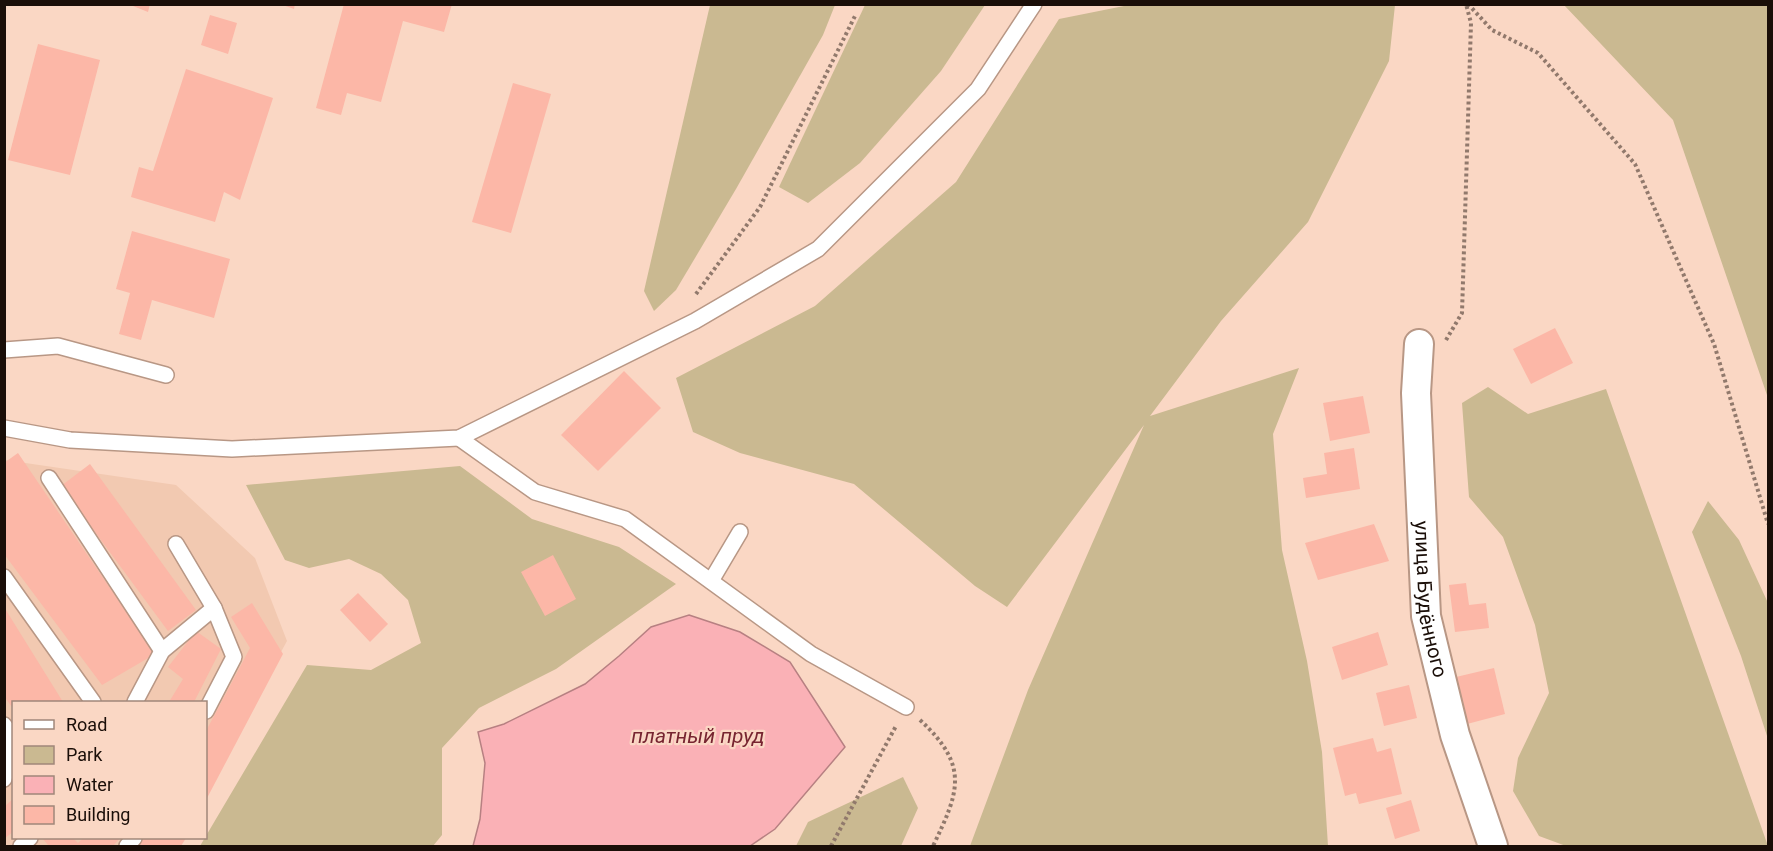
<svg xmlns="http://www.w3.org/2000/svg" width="1773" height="851" viewBox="0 0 1773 851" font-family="Roboto,sans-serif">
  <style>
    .built { fill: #f2c9b1 }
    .green { fill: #cab991 }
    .water { fill: #fab1b6; stroke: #b78082; stroke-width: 1.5 }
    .building { fill: #fcb7a7 }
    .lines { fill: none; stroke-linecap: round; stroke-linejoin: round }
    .service-casing { stroke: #b89785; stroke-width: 18 }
    .minor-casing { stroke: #b89785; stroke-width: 32 }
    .path { stroke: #91796c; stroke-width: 4; stroke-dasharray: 3 3; stroke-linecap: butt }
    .service { stroke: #fff; stroke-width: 15 }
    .minor { stroke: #fff; stroke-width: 28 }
    .labels { text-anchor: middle; stroke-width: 4.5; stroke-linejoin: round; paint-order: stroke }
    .street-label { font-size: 20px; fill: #1a0e08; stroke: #fad7c4 }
    .water-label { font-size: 21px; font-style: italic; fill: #772531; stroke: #fad7c4 }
  </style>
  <rect width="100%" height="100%" fill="#fad7c4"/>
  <polygon class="built" points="5,460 176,485 255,558 287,641 206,788 206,702 14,702 14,838 178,838 173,846 5,846"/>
  <g class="green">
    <polygon points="710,5 835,5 823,35 736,189 676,290 654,311 644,291"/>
    <polygon points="865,5 985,5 941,71 860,163 808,203 779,187"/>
    <polygon points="1129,5 1395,5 1389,61 1308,222 1221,321 1150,416 1299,368 1273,434 1282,550 1307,661 1322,752 1328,846 970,846 1028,690 1144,425 1007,607 975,586 854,484 740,453 693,432 676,378 815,306 956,182 1059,19"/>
    <polygon points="1564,5 1768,5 1768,398 1673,120"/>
    <polygon points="1488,387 1528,414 1606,389 1768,846 1566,846 1539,836 1513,791 1518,758 1549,693 1535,625 1503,537 1469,497 1462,403"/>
    <polygon points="460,466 532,519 619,547 676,584 556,669 479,708 442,748 442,835 433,846 200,846 307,665 371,670 421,643 408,600 381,574 349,559 309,568 285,560 246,485"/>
    <polygon points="1708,501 1739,540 1768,603 1768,739 1741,656 1692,532"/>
    <polygon points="903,777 918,808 901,846 796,846 808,822"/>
  </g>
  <polygon class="water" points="689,615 740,632 790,662 845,747 775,829 750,846 473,846 480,819 485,763 478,732 504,724 585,684 619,656 651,627"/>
  <g class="building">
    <polygon points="128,4 150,4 148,12"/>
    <polygon points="280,4 295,4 294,9"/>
    <polygon points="344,4 452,4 444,32 403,21 381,102 347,93 341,115 316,108"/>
    <polygon points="210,15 237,23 228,54 201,45"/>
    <polygon points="38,44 100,60 70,175 8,160"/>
    <polygon points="186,69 273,98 240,200 224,192 215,222 131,197 139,167 153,171"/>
    <polygon points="513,83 551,94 511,233 472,222"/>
    <polygon points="132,231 230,259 214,318 152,300 141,340 119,334 130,293 116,289"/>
    <polygon points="1555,328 1573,363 1531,384 1513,349"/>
    <polygon points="624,371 661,408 598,471 561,435"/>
    <polygon points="1363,396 1370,433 1330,441 1323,403"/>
    <polygon points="1354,448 1360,489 1306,498 1303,478 1327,474 1324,453"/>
    <polygon points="18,453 155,654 102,685 4,554 4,463"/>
    <polygon points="90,464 196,610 168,631 61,486"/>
    <polygon points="1374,524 1389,561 1318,580 1305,543"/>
    <polygon points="553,555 576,599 545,616 521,572"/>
    <polygon points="1466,583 1469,605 1486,603 1489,628 1455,632 1449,585"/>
    <polygon points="358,593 388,624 370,642 340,610"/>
    <polygon points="252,603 283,654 206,800 206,731 250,648 231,617"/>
    <polygon points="4,607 63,702 14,702 14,710 4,696"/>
    <polygon points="196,631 221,649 194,702 169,702 183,679 168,667"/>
    <polygon points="1378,632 1388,665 1342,680 1332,647"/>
    <polygon points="1494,668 1505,714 1467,724 1456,677"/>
    <polygon points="1409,685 1417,718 1384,726 1376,693"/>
    <polygon points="1373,738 1377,752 1391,748 1402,794 1359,804 1356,793 1345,796 1333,748"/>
    <polygon points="14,798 14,831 4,839 4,807"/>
    <polygon points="1411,800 1420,831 1395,839 1386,808"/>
    <polygon points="44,838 73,838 78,843 83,838 120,838 113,846 47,846 48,845 43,839"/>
    <polygon points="144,838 186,838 181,846 138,846"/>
  </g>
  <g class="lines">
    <g class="service-casing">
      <g id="service">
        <polyline points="4,350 58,346 166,375"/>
        <polyline points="4,428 70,440 232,449 459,438 695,321 818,249 978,89 1034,4"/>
        <polyline points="459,438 535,492 625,519 811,654 906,707"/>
        <polyline points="49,478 162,651"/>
        <polyline points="176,544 214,608 234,657 206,711"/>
        <polyline points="4,577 93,702"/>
        <polyline points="711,581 740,532"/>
        <polyline points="135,702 162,651 214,608"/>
        <polyline points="4,725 14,739"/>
        <polyline points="4,779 14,740"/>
        <polyline points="21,846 30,838"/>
        <polyline points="127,846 134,838"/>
      </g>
    </g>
    <g class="minor-casing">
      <g id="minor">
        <path id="s1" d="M1419 344 1416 393 1426 616 1455 735 1493 846"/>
      </g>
    </g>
    <g class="path">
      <polyline points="1468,4 1492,30 1538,53 1635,164 1714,344 1768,524"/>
      <polyline points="696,294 760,207 856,14"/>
      <polyline points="1446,340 1462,313 1471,23 1466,4"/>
      <path d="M920 720C970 766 959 792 933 846"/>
      <polyline points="831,846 896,726"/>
    </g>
    <use href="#service" class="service"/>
    <use href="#minor" class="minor"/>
  </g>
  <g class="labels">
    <g class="street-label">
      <text dy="7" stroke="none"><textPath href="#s1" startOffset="256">улица Будённого</textPath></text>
    </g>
    <g class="water-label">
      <text x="698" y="743">платный пруд</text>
    </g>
  </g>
  <rect width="1773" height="851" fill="none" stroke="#1a0e08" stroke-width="12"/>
  <rect x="12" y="701" width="195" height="138" fill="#fad7c4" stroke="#a08779" stroke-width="1.5"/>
  <rect x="24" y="720" width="30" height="9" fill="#ffffff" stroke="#a08779" stroke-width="1.5"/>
  <text x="66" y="731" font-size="18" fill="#1a0e08">Road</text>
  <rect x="24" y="746" width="30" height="18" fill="#cab991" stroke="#a08779" stroke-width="1.5"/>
  <text x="66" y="761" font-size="18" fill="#1a0e08">Park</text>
  <rect x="24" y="776" width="30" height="18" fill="#fab1b6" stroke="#a08779" stroke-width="1.5"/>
  <text x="66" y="791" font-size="18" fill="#1a0e08">Water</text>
  <rect x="24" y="806" width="30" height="18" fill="#fcb7a7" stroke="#a08779" stroke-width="1.5"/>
  <text x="66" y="821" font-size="18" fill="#1a0e08">Building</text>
</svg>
